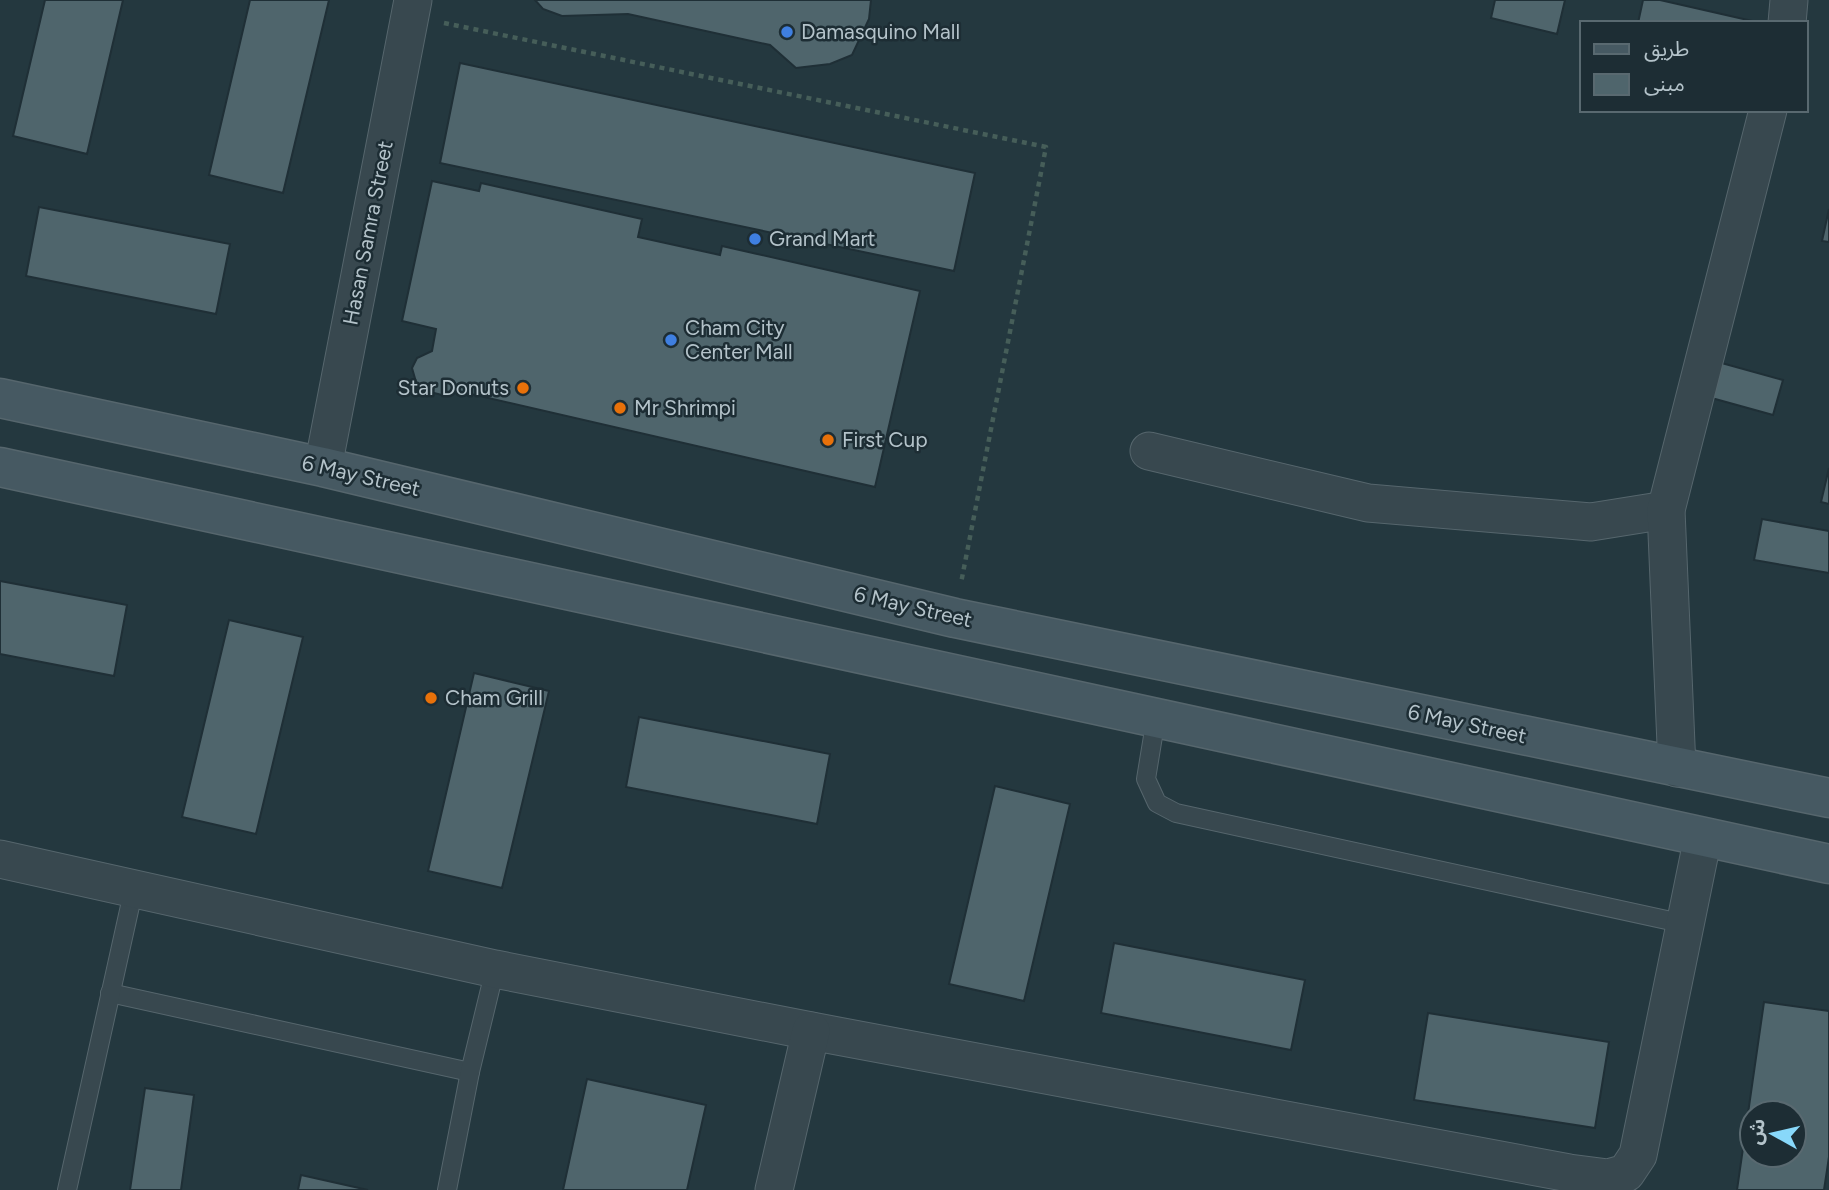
<svg xmlns="http://www.w3.org/2000/svg" width="1829" height="1190" viewBox="0 0 1829 1190" font-family="Figtree,'Noto Sans Arabic',sans-serif">
  <style>
    .building { fill: #4f656c; stroke: #1f2f36; stroke-width: 2; fill-rule: evenodd }
    .lines { fill: none; stroke-linecap: round; stroke-linejoin: round }
    .lane-casing { stroke: #56666d; stroke-width: 20 }
    .street-casing { stroke: #56666d; stroke-width: 39 }
    .secondary-casing { stroke: #56666d; stroke-width: 41 }
    .path { stroke: #465e59; stroke-width: 4.5; stroke-dasharray: 5 5; stroke-linecap: butt }
    .lane { stroke: #38484f; stroke-width: 18 }
    .street { stroke: #38484f; stroke-width: 37 }
    .secondary { stroke: #465962; stroke-width: 38 }
    .shop-dot { fill: #3f7fe0; stroke: #1d2d34; stroke-width: 2.5 }
    .food-dot { fill: #e8710a; stroke: #1d2d34; stroke-width: 2.5 }
    .labels { text-anchor: middle; stroke-width: 5; stroke-linejoin: round; paint-order: stroke }
    .poi-label { font-size: 21px; fill: #b4c3ca; stroke: #1d2d34; text-anchor: start }
    .street-label { font-size: 21px; fill: #b4c3ca; stroke: #1d2d34 }
  </style>
  <rect width="100%" height="100%" fill="#24383f"/>
  <g class="building">
    <polygon points="45,0 123,0 87,154 13,136"/>
    <polygon points="250,0 329,0 283,193 209,175"/>
    <polygon points="535,0 871,0 869,19 852,55 830,64 796,68 770,45 628,14 562,16 543,9"/>
    <polygon points="1495,0 1565,0 1557,34 1491,18"/>
    <polygon points="1643,0 1660,0 1761,23 1638,23"/>
    <polygon points="460,63 975,173 954,271 440,163"/>
    <polygon points="432,181 479,191 481,183 642,219 638,237 720,255 722,246 920,291 875,487 454,390 442,395 426,391 416,382 412,368 417,358 432,351 436,329 402,321"/>
    <polygon points="39,207 230,244 216,314 26,276"/>
    <polygon points="1829,209 1829,242 1822,241"/>
    <polygon points="1718,362 1783,380 1773,415 1708,397"/>
    <polygon points="1829,468 1829,504 1821,502"/>
    <polygon points="1762,519 1829,531 1829,573 1754,560"/>
    <polygon points="0,581 127,605 114,676 0,654"/>
    <polygon points="229,620 303,637 256,834 182,817"/>
    <polygon points="474,673 549,691 502,888 428,871"/>
    <polygon points="639,717 830,754 817,824 626,787"/>
    <polygon points="995,786 1070,804 1024,1001 949,984"/>
    <polygon points="1114,943 1305,980 1291,1050 1101,1013"/>
    <path d="M1764 1002 1829 1011V1157L1824 1190H1737ZM1752 1113H1794V1155H1752Z"/>
    <polygon points="1428,1013 1609,1042 1595,1128 1414,1100"/>
    <polygon points="587,1079 706,1105 687,1190 563,1190"/>
    <polygon points="145,1088 194,1095 181,1190 130,1190"/>
    <polygon points="301,1175 368,1190 298,1190"/>
  </g>
  <g class="lines">
    <g class="lane-casing">
      <g id="lane">
        <polyline points="1156,718 1146,779 1157,803 1176,813 1685,924"/>
        <polyline points="110,993 470,1072"/>
        <polyline points="67,1190 134,888"/>
        <polyline points="447,1190 470,1072 495,969"/>
      </g>
    </g>
    <g class="street-casing">
      <g id="street">
        <polyline points="1787,23 1789,0"/>
        <polyline points="1149,451 1368,503 1591,522 1666,510"/>
        <polyline points="323,467 413,0"/>
        <polyline points="1677,768 1666,510 1768,110"/>
        <polyline points="0,859 495,969 811,1031 1569,1173 1608,1178 1626,1173 1638,1155 1703,837"/>
        <polyline points="774,1190 811,1031"/>
      </g>
    </g>
    <g class="secondary-casing">
      <g id="secondary">
        <polyline points="0,398 323,467 955,618 1829,798"/>
        <polyline points="0,467 1829,864"/>
      </g>
    </g>
    <polyline class="path" points="444,23 1046,147 961,583"/>
    <use href="#lane" class="lane"/>
    <use href="#street" class="street"/>
    <use href="#secondary" class="secondary"/>
  </g>
  <g class="shop-dot">
    <circle cx="787" cy="32" r="7"/>
    <circle cx="755" cy="239" r="7"/>
    <circle cx="671" cy="340" r="7"/>
  </g>
  <g class="food-dot">
    <circle cx="523" cy="388" r="7"/>
    <circle cx="620" cy="408" r="7"/>
    <circle cx="828" cy="440" r="7"/>
    <circle cx="431" cy="698" r="7"/>
  </g>
  <g class="labels">
    <g class="poi-label">
      <text x="801" y="39">Damasquino Mall</text>
      <text x="769" y="246">Grand Mart</text>
      <text x="685" y="335">Cham City<tspan x="685" dy="24">Center Mall</tspan></text>
      <text x="509" y="395" text-anchor="end">Star Donuts</text>
      <text x="634" y="415">Mr Shrimpi</text>
      <text x="842" y="447">First Cup</text>
      <text x="445" y="705">Cham Grill</text>
    </g>
    <g class="street-label">
      <text transform="translate(368 233) rotate(-79)" y="7">Hasan Samra Street</text>
      <text transform="translate(361 476) rotate(13)" y="7">6 May Street</text>
      <text transform="translate(913 607) rotate(13)" y="7">6 May Street</text>
      <text transform="translate(1467 724) rotate(12)" y="7">6 May Street</text>
    </g>
  </g>
  <rect x="1580" y="21" width="228" height="91" fill="#1d2d34" stroke="#596970" stroke-width="2"/>
  <rect x="1594" y="44" width="35" height="10" fill="#465962" stroke="#596970" stroke-width="2"/>
  <text x="1644" y="56" font-size="21" fill="#b4c3ca">طريق</text>
  <rect x="1594" y="74" width="35" height="21" fill="#4f656c" stroke="#596970" stroke-width="2"/>
  <text x="1644" y="91" font-size="21" fill="#b4c3ca">مبنى</text>
  <g transform="translate(1773 1134) rotate(278)"><circle r="33" fill="#1d2d34" stroke="#596970" stroke-width="2"/>
  <path d="M0-5L12 26L0 18L-12 26Z" fill="#88d8fa"/>
  <text y="-10" font-size="19" font-weight="bold" text-anchor="middle" fill="#b4c3ca">ش</text>
  </g>
</svg>
